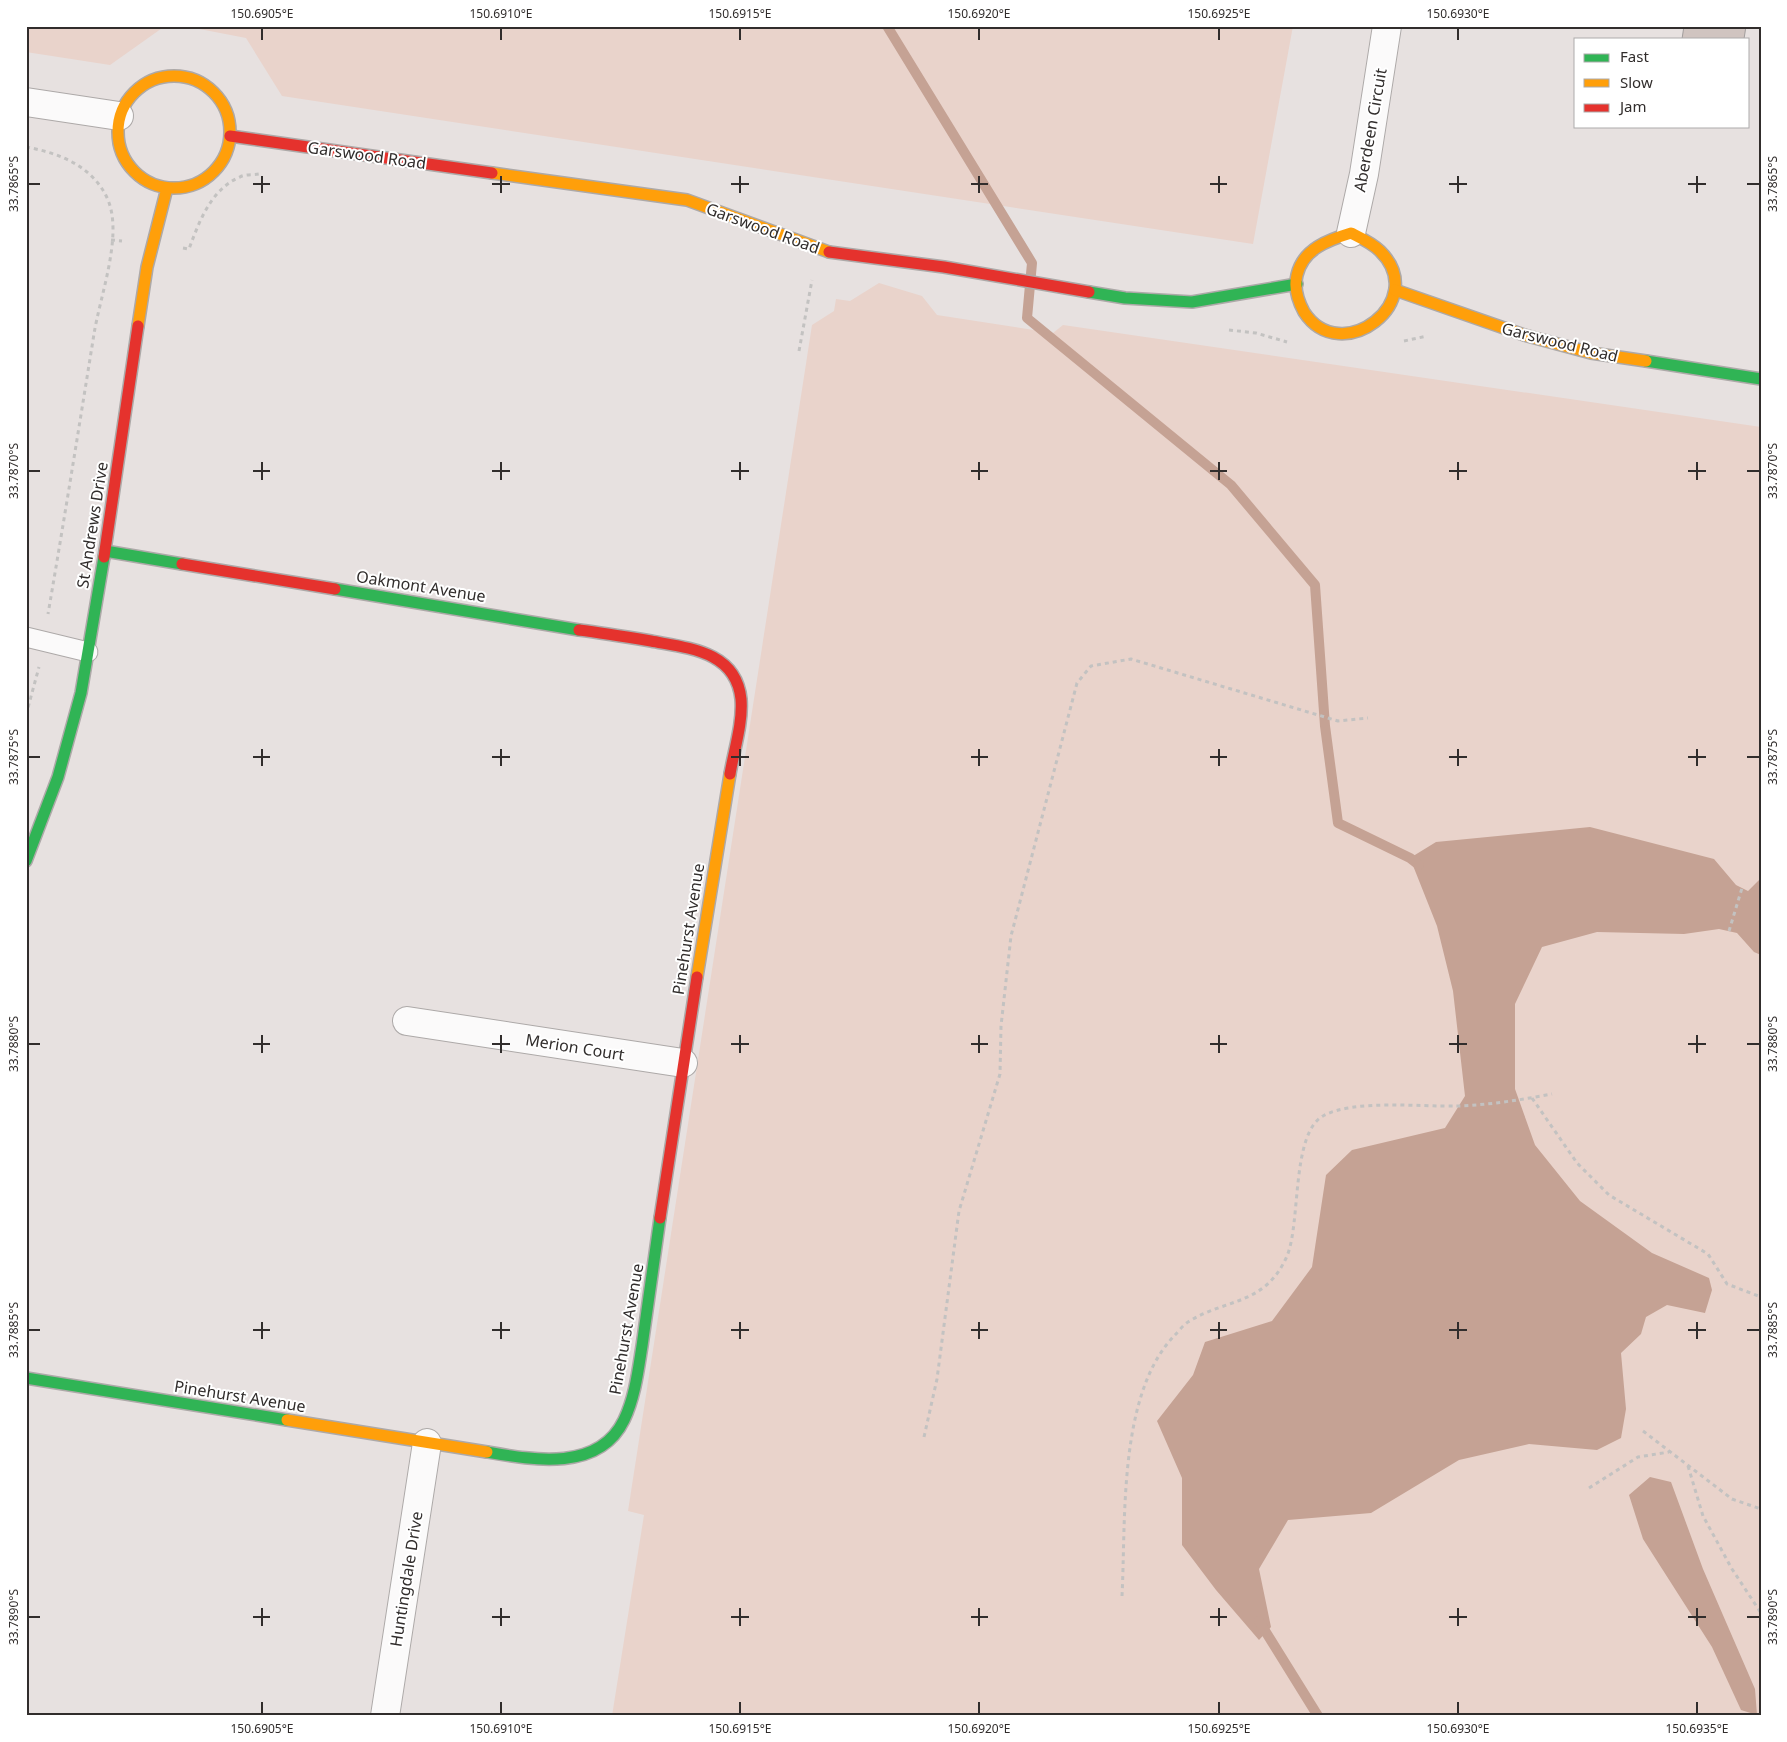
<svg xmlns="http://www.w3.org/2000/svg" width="1787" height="1742" viewBox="0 0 1787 1742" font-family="'Noto Sans',sans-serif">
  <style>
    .green { fill: #e9d3cb }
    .water { fill: #c5a294 }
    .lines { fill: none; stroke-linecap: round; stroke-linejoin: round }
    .stream { stroke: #c5a294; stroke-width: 10 }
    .building { fill: #d0c4c0; stroke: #a29e9d }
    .lane-casing { stroke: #ada9a8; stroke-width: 21 }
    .street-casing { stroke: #ada9a8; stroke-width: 30 }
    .fast-casing { stroke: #ada9a8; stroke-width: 14 }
    .slow-casing { stroke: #ada9a8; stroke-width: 14 }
    .jam-casing { stroke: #ada9a8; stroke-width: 14 }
    .path { stroke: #c3c2c1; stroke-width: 3; stroke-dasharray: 4 4; stroke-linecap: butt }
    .lane { stroke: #fbfafa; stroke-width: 19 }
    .street { stroke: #fbfafa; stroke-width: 28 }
    .fast { stroke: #30b455; stroke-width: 11 }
    .slow { stroke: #ff9f0a; stroke-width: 11 }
    .jam { stroke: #e5322d; stroke-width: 11 }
    .ticks { fill: none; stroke: #312d2c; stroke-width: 2 }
    .labels { text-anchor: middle; stroke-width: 4; stroke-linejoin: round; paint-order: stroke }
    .street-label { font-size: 16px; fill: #312d2c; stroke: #fff }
    .neatline { fill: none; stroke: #312d2c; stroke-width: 2 }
    .ticks-label { font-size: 12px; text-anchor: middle; fill: #312d2c }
  </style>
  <rect width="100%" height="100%" fill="#e7e1e0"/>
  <g class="green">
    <polygon points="26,26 165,26 110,65 26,52"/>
    <polygon points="184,26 1293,26 1253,244 282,96 246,38"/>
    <polygon points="879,283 922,296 937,315 1053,333 1063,325 1761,427 1761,1716 612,1716 644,1515 628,1511 812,325 834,311 836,299 850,301"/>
  </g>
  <g class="water">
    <polygon points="1590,827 1714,859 1736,885 1748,891 1761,878 1761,955 1754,952 1737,933 1719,929 1684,934 1597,932 1542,947 1515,1004 1515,1089 1535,1145 1580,1201 1652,1253 1709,1278 1712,1290 1705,1313 1667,1305 1646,1317 1641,1334 1621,1353 1626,1409 1621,1438 1597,1450 1529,1444 1459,1460 1371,1513 1288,1520 1259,1569 1271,1627 1259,1640 1216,1590 1182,1545 1182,1478 1157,1421 1193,1375 1205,1342 1272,1321 1312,1267 1326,1175 1352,1150 1445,1128 1465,1096 1453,991 1437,926 1410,858 1436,842"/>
    <polygon points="1650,1477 1671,1482 1703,1569 1755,1689 1757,1715 1741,1710 1712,1647 1643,1539 1629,1495"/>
  </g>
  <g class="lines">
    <g class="stream">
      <polyline points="887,26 1032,263 1027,318 1231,485 1315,585 1325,726 1338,823 1410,858 1419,865"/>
      <polyline points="1259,1621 1318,1716"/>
    </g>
  </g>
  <polygon class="building" points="1684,26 1746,26 1744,39 1682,39"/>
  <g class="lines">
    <g class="lane-casing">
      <polyline id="lane" points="26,637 88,652"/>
    </g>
    <g class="street-casing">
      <g id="street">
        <polyline points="26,102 119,116"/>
        <polyline points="1351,233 1364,174 1387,26"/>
        <polyline points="407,1021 683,1063"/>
        <polyline points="385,1716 427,1443"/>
      </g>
    </g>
    <g class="fast-casing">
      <g id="fast">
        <polyline points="1089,292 1125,298 1192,302 1297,284"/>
        <polyline points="1646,361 1761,379"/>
        <polyline points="105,551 182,564"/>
        <polyline points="335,589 579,630"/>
        <polyline points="26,861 58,777 81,693 104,557"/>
        <polyline points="26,1378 287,1420"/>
        <path d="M487 1452C533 1460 599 1472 624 1420 635 1397 638 1371 642 1346 648 1303 654 1261 660 1218"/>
      </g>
    </g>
    <g class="slow-casing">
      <g id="slow">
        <circle cx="174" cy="132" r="56"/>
        <polyline points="492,173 687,200 829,252"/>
        <path d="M1351 233C1361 238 1372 243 1380 251 1431 301 1341 369 1304 312 1298 301 1294 287 1297 275 1303 249 1328 240 1351 233Z"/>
        <polyline points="1395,290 1524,335 1591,353 1646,361"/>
        <polyline points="138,326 147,267 167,188"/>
        <polyline points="697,977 730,774"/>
        <polyline points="287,1420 487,1452"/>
      </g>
    </g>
    <g class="jam-casing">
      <g id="jam">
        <polyline points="230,136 492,173"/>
        <polyline points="829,252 944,267 1089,292"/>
        <polyline points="104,557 138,326"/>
        <polyline points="182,564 335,589"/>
        <path d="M579 630C603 633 627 637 651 641 688 648 736 651 741 699 743 723 734 750 730 774"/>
        <polyline points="660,1218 697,977"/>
      </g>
    </g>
    <g class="path">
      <path d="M26 147C60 153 94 167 108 200 123 236 100 296 94 334 79 427 64 521 48 614"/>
      <polyline points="111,240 122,241"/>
      <path d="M183 248 189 249C199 222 211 189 240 177 245 174 253 175 259 174"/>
      <polyline points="1229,330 1256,333 1287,342"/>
      <polyline points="1404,341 1427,336"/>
      <polyline points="799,351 812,280"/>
      <polyline points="26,715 39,667"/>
      <polyline points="1729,931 1742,888"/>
      <polyline points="1532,1098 1577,1163 1609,1195 1708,1254 1727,1284 1761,1297"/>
      <polyline points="1643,1431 1732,1499 1761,1509"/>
      <polyline points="924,1437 937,1379 959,1211 1000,1074 1001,1026 1011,936 1077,683 1091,666 1131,659 1338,721 1368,718"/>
      <polyline points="1688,1466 1703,1516 1732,1569 1761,1613"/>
      <polyline points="1589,1488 1638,1457 1669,1452"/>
      <path d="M1122 1596C1126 1519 1118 1395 1174 1336 1178 1332 1183 1325 1188 1322 1226 1298 1265 1306 1287 1256 1301 1223 1291 1134 1323 1116 1353 1099 1421 1107 1457 1106 1489 1105 1520 1100 1552 1094"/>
    </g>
    <use href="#lane" class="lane"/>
    <use href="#street" class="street"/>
    <use href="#fast" class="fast"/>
    <use href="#slow" class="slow"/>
    <use href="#jam" class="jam"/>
  </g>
  <path class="ticks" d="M262 28V40M501 28V40M740 28V40M979 28V40M1219 28V40M1458 28V40M262 176V193M501 176V193M740 176V193M979 176V193M1219 176V193M1458 176V193M1697 176V193M28 184H40M253 184H270M492 184H510M731 184H749M971 184H988M1210 184H1227M1449 184H1467M1688 184H1706M1747 184H1760M262 462V480M501 462V480M740 462V480M979 462V480M1219 462V480M1458 462V480M1697 462V480M28 471H40M253 471H270M492 471H510M731 471H749M971 471H988M1210 471H1227M1449 471H1467M1688 471H1706M1747 471H1760M262 749V766M501 749V766M740 749V766M979 749V766M1219 749V766M1458 749V766M1697 749V766M28 757H40M253 757H270M492 757H510M731 757H749M971 757H988M1210 757H1227M1449 757H1467M1688 757H1706M1747 757H1760M262 1035V1053M501 1035V1053M740 1035V1053M979 1035V1053M1219 1035V1053M1458 1035V1053M1697 1035V1053M28 1044H40M253 1044H270M492 1044H510M731 1044H749M971 1044H988M1210 1044H1227M1449 1044H1467M1688 1044H1706M1747 1044H1760M262 1322V1339M501 1322V1339M740 1322V1339M979 1322V1339M1219 1322V1339M1458 1322V1339M1697 1322V1339M28 1330H40M253 1330H270M492 1330H510M731 1330H749M971 1330H988M1210 1330H1227M1449 1330H1467M1688 1330H1706M1747 1330H1760M262 1608V1626M501 1608V1626M740 1608V1626M979 1608V1626M1219 1608V1626M1458 1608V1626M1697 1608V1626M28 1617H40M253 1617H270M492 1617H510M731 1617H749M971 1617H988M1210 1617H1227M1449 1617H1467M1688 1617H1706M1747 1617H1760M262 1702V1714M501 1702V1714M740 1702V1714M979 1702V1714M1219 1702V1714M1458 1702V1714M1697 1702V1714"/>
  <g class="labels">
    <g class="street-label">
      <text transform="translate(1370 130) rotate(-80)" y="6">Aberdeen Circuit</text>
      <text transform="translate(367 155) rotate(8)" y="6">Garswood Road</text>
      <text transform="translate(763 228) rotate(20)" y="6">Garswood Road</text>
      <text transform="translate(1560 342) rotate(14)" y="6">Garswood Road</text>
      <text transform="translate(92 525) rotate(-81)" y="6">St Andrews Drive</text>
      <text transform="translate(421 586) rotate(9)" y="6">Oakmont Avenue</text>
      <text transform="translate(688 929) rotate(-81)" y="6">Pinehurst Avenue</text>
      <text transform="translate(575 1047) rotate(9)" y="6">Merion Court</text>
      <text transform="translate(626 1329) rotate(-80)" y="6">Pinehurst Avenue</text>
      <text transform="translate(240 1396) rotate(9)" y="6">Pinehurst Avenue</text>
      <text transform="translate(406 1579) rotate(-81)" y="6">Huntingdale Drive</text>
    </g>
  </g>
  <rect width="1787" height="1742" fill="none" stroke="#ffffff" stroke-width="55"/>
  <rect x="1574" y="38" width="175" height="90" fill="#ffffff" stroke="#adabab"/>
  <rect x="1584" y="54" width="25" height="8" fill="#30b455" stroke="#adabab"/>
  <text x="1620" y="62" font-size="15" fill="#312d2c">Fast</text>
  <rect x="1584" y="79" width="25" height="8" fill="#ff9f0a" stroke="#adabab"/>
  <text x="1620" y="88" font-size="15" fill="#312d2c">Slow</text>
  <rect x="1584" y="104" width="25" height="8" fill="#e5322d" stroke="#adabab"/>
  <text x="1620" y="112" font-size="15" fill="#312d2c">Jam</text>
  <rect x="28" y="28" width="1732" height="1686" class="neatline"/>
  <g class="ticks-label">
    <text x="262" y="18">150.6905°E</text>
    <text x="501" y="18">150.6910°E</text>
    <text x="740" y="18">150.6915°E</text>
    <text x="979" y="18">150.6920°E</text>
    <text x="1219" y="18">150.6925°E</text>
    <text x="1458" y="18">150.6930°E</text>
    <text transform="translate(14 184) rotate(-90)" y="4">33.7865°S</text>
    <text transform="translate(1773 184) rotate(-90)" y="4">33.7865°S</text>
    <text transform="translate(14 471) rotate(-90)" y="4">33.7870°S</text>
    <text transform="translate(1773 471) rotate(-90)" y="4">33.7870°S</text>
    <text transform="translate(14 757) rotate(-90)" y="4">33.7875°S</text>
    <text transform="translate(1773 757) rotate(-90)" y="4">33.7875°S</text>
    <text transform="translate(14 1044) rotate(-90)" y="4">33.7880°S</text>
    <text transform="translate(1773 1044) rotate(-90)" y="4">33.7880°S</text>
    <text transform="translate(14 1330) rotate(-90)" y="4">33.7885°S</text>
    <text transform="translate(1773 1330) rotate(-90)" y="4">33.7885°S</text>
    <text transform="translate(14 1617) rotate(-90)" y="4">33.7890°S</text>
    <text transform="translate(1773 1617) rotate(-90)" y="4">33.7890°S</text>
    <text x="262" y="1733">150.6905°E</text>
    <text x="501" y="1733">150.6910°E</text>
    <text x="740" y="1733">150.6915°E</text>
    <text x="979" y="1733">150.6920°E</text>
    <text x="1219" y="1733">150.6925°E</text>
    <text x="1458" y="1733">150.6930°E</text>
    <text x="1697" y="1733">150.6935°E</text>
  </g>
</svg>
